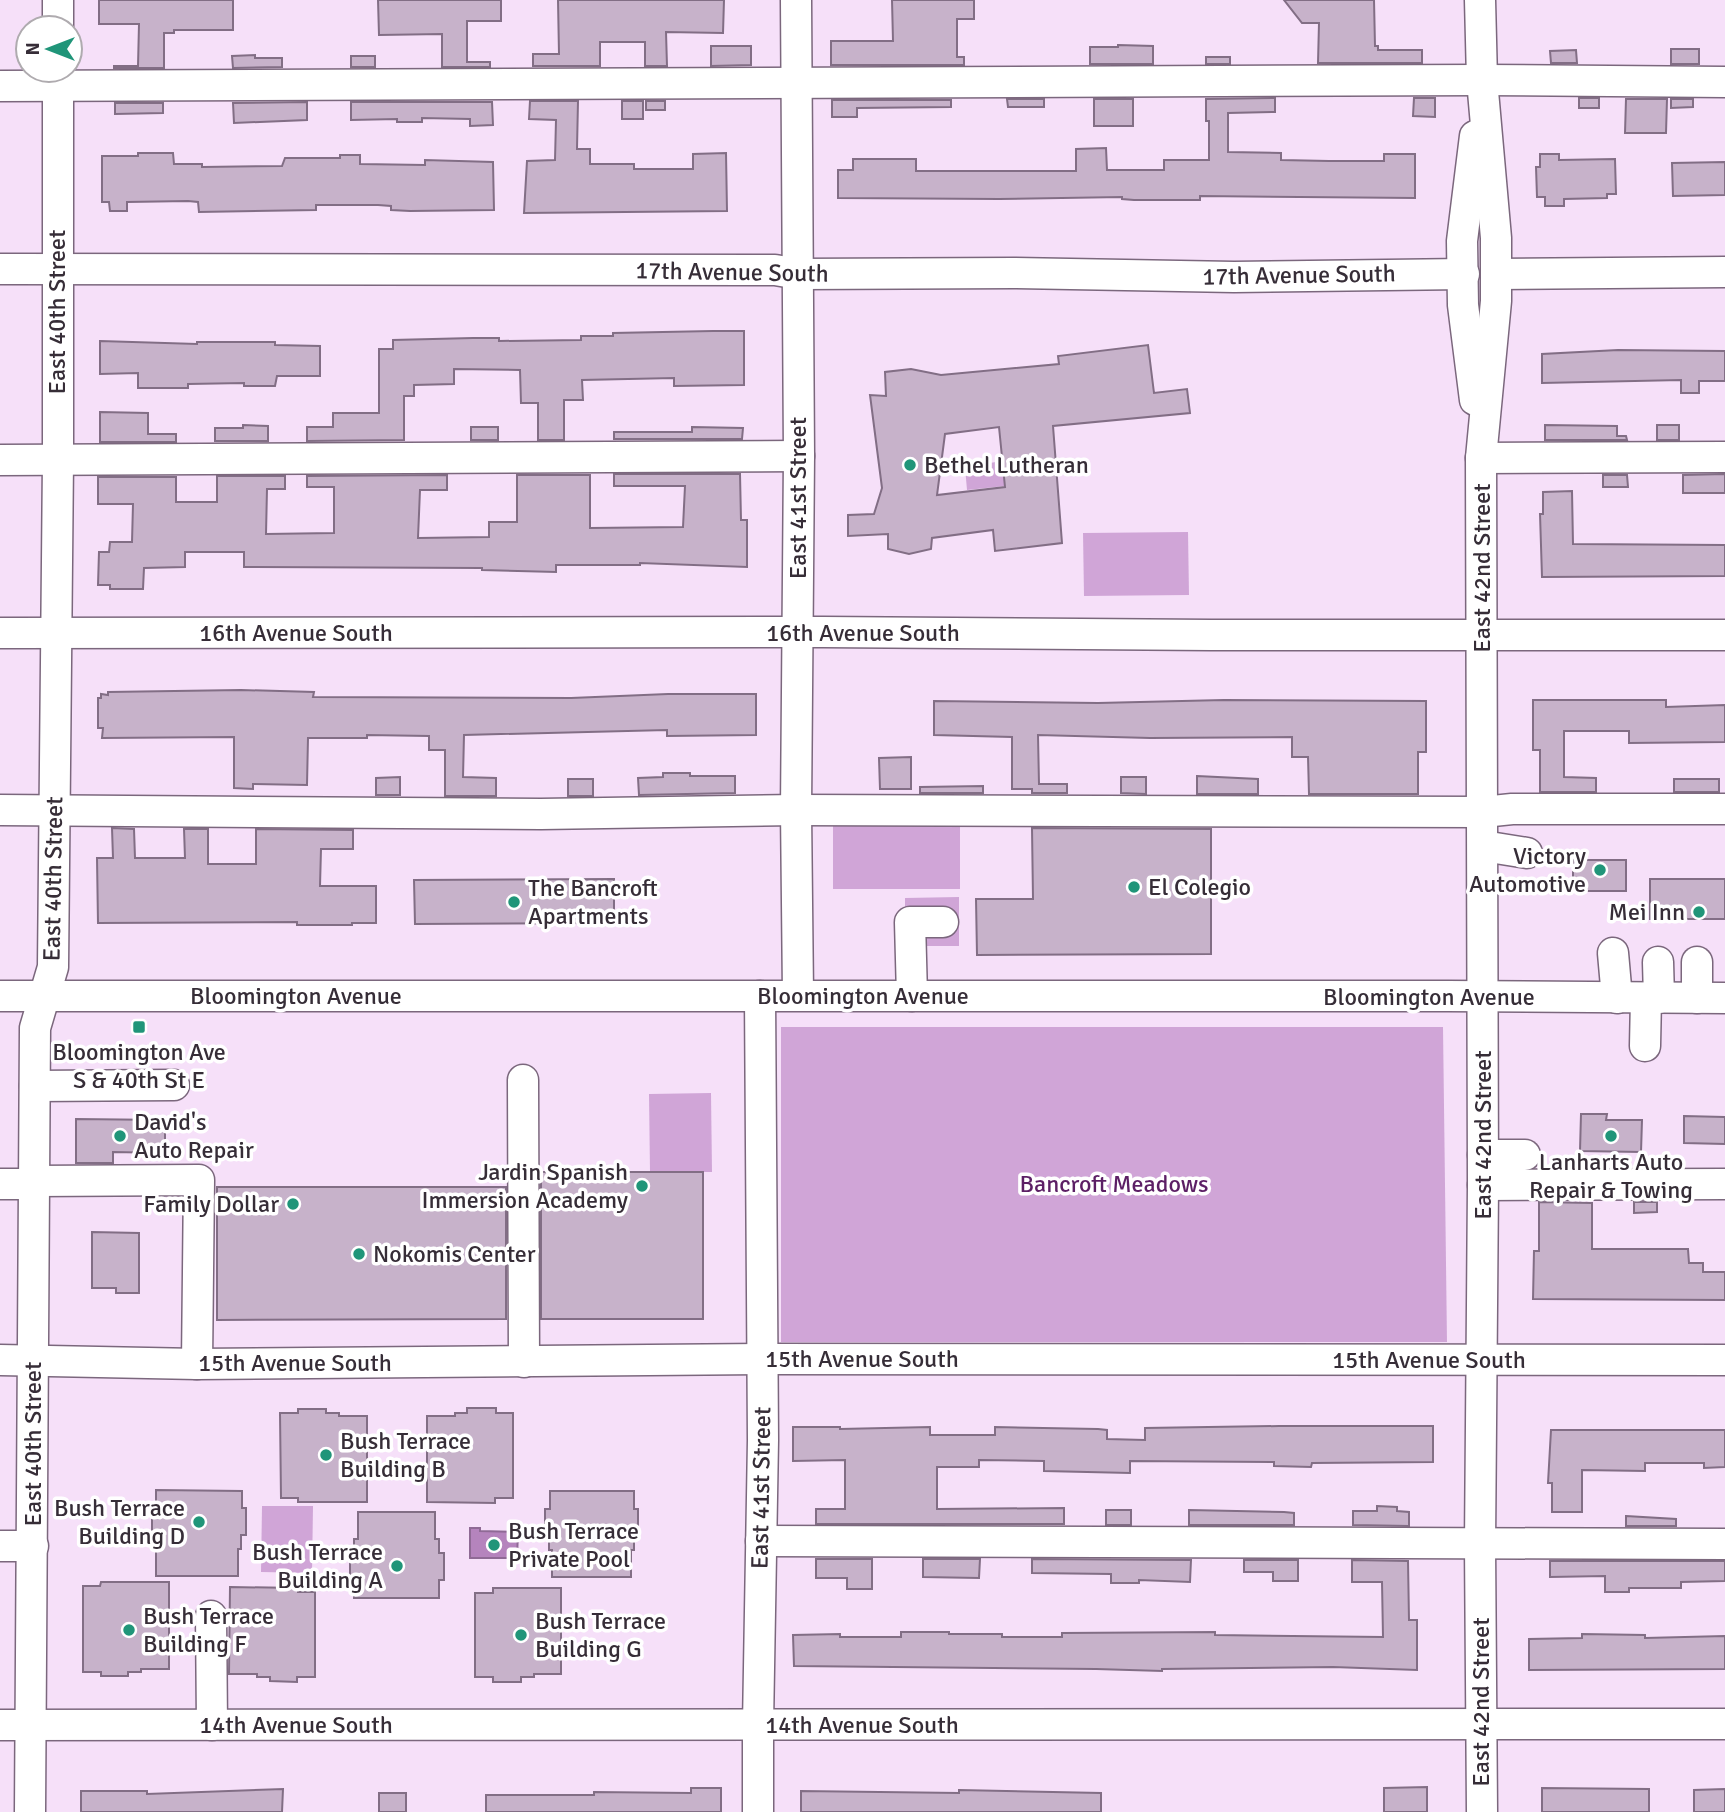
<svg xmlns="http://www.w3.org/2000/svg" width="1725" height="1812" viewBox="0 0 1725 1812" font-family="Signika,sans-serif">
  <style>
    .green { fill: #d0a5d7 }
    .water { fill: #b584bd; stroke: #8f6a95; stroke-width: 2 }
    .building { fill: #c7b2ca; stroke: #826e85; stroke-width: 2; fill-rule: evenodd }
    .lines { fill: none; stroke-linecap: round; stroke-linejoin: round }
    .minor-casing { stroke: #7b677d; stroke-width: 33 }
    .minor { stroke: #fff; stroke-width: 30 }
    .poi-dot { fill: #209579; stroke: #fff; stroke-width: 2.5 }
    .labels { text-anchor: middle; stroke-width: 7; stroke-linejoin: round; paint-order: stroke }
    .street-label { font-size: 24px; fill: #362d37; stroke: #fff }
    .poi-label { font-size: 24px; fill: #362d37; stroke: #fff; text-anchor: start }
    .park-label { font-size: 24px; fill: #5c1f65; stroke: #fff }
  </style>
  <rect width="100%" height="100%" fill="#f6e0f9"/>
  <g class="green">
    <polygon points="1002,461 1005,486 967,490 965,467"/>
    <polygon points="1188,532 1189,595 1084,596 1083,533"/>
    <rect x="833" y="824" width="127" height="65"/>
    <polygon points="959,897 959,946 905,946 905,898"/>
    <polygon points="781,1027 1443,1027 1447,1342 781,1342"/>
    <polygon points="711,1093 712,1172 650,1172 649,1094"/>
    <polygon points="262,1506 313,1506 312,1573 261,1572"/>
  </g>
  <polygon class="water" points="470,1528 480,1528 480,1531 518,1532 517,1558 470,1558"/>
  <g class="building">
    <polygon points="99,0 233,0 233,30 174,30 174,33 164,33 164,68 114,68 114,66 138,66 139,24 99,24"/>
    <polygon points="378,0 501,0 501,21 467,21 467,62 490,62 490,67 442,67 442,34 379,35"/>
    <polygon points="558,0 724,0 723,33 666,32 667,66 645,66 645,42 600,42 600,66 533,66 533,54 559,54"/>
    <polygon points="892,0 974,0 974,19 957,19 957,57 964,57 964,65 831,65 831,41 893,41"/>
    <polygon points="1284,0 1374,0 1375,46 1378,46 1378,50 1422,50 1422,63 1318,63 1319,23 1302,23"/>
    <polygon points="1118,45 1153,46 1153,64 1090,64 1090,47 1118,47"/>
    <polygon points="711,46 751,46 751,65 711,66"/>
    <rect x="1671" y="49" width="28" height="15"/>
    <polygon points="1576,50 1577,63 1551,63 1550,51"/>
    <polygon points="255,55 255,58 282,58 282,67 233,68 232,56"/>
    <rect x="351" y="56" width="24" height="11"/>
    <rect x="1206" y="57" width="24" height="7"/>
    <polygon points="1275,98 1275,112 1228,113 1228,152 1281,153 1281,160 1329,161 1384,161 1384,154 1415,154 1415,198 1200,196 1200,200 1134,200 1122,199 1122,197 999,199 838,198 838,170 853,170 853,159 916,159 916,171 1076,171 1076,149 1106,148 1107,170 1164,170 1164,160 1209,160 1209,121 1206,121 1206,99"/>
    <polygon points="1414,98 1435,98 1435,117 1413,116"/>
    <rect x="1579" y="98" width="20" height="10"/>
    <polygon points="1007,99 1044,99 1044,107 1008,107"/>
    <rect x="1094" y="99" width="39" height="27"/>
    <polygon points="1626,99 1667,99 1666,133 1625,133"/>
    <polygon points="1671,99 1693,99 1693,107 1671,108"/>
    <polygon points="832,100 951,100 951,107 857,108 857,117 832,117"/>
    <polygon points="530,101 578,101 577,149 590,149 590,164 634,164 634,169 693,169 693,154 726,153 727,211 524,213 527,161 555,160 556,120 529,119"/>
    <rect x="622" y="101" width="21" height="18"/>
    <rect x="646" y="101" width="19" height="9"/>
    <polygon points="307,102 307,120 234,123 233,103"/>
    <polygon points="351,102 492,102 493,125 470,126 470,119 422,118 422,122 397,122 397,119 351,120"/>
    <polygon points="115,103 163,103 163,113 115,114"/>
    <polygon points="138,153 173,153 174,164 202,164 202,167 282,166 285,158 340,158 340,155 360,155 360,164 425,165 425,160 493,162 494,210 410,211 391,210 391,206 378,205 316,205 316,210 199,212 198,202 188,201 127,202 127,211 110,211 109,202 102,202 102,156 138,156"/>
    <polygon points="1540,154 1559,154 1559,160 1615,159 1616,194 1607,194 1607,198 1564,199 1564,206 1545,206 1545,197 1537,197 1536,167 1540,167"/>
    <polygon points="1725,162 1725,195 1673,196 1672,163"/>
    <polygon points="713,331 744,331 744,385 674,386 674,378 582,380 583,400 564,400 564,440 538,440 538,403 521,403 520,370 454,369 454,384 414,385 414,396 404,396 404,440 307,441 307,427 333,427 333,413 379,413 379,349 393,349 393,340 473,338 499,338 499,341 581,340 581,336 613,336 613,333"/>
    <polygon points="100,341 197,344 197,342 275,342 275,345 320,346 320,376 277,376 275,386 244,386 244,383 188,384 188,388 138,388 138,373 100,374"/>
    <path d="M1148 345 1154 393 1187 389 1190 413 1053 426 1062 543 995 551 993 530 932 538 931 549 909 554 888 549V534L848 536V515L874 514 882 488 870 395 886 396 885 372 911 369 941 375 1059 364 1058 356ZM999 427 1005 487 937 495 945 434Z"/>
    <polygon points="1618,350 1725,351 1725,381 1699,381 1699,393 1681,393 1681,380 1542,383 1542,354"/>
    <polygon points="100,412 148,413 148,434 176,434 176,442 100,442"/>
    <polygon points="243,425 268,426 268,441 215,441 215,428 243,428"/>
    <polygon points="1545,425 1617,426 1617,436 1626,436 1627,440 1545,440"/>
    <rect x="1657" y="425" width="22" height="15"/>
    <rect x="471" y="427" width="27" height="13"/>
    <polygon points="692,427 743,428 742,439 614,439 614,432 692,432"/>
    <polygon points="614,474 740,474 741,520 747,520 747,567 640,563 640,565 556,565 556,572 482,570 482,568 244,567 244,552 185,552 185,567 144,568 143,589 110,589 110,585 98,585 99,552 109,552 110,542 132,542 133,504 98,504 98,477 176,477 176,502 217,502 217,476 285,476 285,489 267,489 266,534 334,533 334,487 307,487 307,476 447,475 447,490 420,490 418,538 489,537 489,522 517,522 517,475 590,475 590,528 683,527 685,486 614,486"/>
    <polygon points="1725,474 1725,493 1683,493 1683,475"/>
    <polygon points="1603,475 1627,475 1628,487 1603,487"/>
    <polygon points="1572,491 1573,544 1725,545 1725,576 1542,577 1540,514 1543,514 1543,492"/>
    <polygon points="241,690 314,692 313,697 571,698 668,694 756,694 756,735 667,736 667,730 464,735 463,777 496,778 496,796 445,796 445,750 429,750 429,736 367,735 367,738 308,738 307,785 253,784 253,789 234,788 234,737 102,738 103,728 98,728 98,698 101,698 101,694 108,695 108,692"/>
    <polygon points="1224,700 1426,701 1426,752 1418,752 1418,794 1309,794 1308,757 1292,757 1292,737 1150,738 1038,735 1039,784 1067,784 1067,793 1032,793 1032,789 1012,789 1012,737 934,735 934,701 1098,703"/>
    <polygon points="1533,700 1666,700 1666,707 1725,705 1725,742 1629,743 1629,731 1564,731 1564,777 1596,778 1596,792 1540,792 1540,750 1533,750"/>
    <polygon points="911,757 911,789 880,789 879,758"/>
    <polygon points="663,773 690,773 690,776 735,776 735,793 639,795 638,778 663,777"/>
    <polygon points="1197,776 1258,779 1258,794 1197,794"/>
    <polygon points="400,777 400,795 376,795 376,778"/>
    <polygon points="1121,777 1146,777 1146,794 1121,793"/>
    <rect x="568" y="779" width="25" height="17"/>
    <rect x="1674" y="779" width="45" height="13"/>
    <polygon points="983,786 983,793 920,793 920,787"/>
    <polygon points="112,828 134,829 135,858 185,858 184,829 208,829 208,864 256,864 256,829 353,830 353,849 321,849 320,886 376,886 376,923 352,923 352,925 297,925 297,922 98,923 97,858 113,858"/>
    <polygon points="1032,828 1211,829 1211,954 977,955 976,899 1033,899"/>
    <polygon points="1573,860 1626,860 1626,891 1582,891 1576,887 1573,880"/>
    <polygon points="614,879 614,923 415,924 414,880"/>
    <rect x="1650" y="879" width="75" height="40"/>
    <polygon points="1581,1114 1607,1114 1606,1120 1642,1120 1641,1152 1580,1151"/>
    <polygon points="1684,1116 1725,1117 1725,1144 1684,1143"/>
    <polygon points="76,1119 165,1120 165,1153 113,1152 113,1163 76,1163"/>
    <rect x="541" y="1172" width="162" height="147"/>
    <polygon points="217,1187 506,1187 506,1319 217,1320"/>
    <polygon points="1539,1202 1592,1203 1592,1249 1688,1249 1689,1263 1703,1263 1703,1272 1725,1272 1725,1300 1533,1299 1534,1251 1539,1251"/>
    <polygon points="1634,1202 1657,1202 1657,1212 1634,1213"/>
    <polygon points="92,1232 139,1233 139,1293 116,1293 116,1288 92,1288"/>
    <polygon points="467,1408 496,1408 496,1413 513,1413 513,1498 495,1498 495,1503 427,1502 427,1416 455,1416 455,1413 467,1413"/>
    <polygon points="298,1409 326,1409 326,1413 339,1413 339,1416 367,1416 367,1502 298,1502 298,1498 281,1498 280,1413 298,1413"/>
    <polygon points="1279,1426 1433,1426 1433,1462 1312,1463 1311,1467 1274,1466 1274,1462 1130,1461 1130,1473 1044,1471 1044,1461 979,1460 979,1467 937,1467 937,1509 1064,1508 1064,1524 816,1524 816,1509 845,1509 845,1460 793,1461 793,1427 840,1427 840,1429 930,1427 930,1435 995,1435 995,1427 1098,1429 1107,1430 1107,1439 1145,1440 1145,1428"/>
    <polygon points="1551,1430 1725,1430 1725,1467 1704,1468 1704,1463 1645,1463 1645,1471 1582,1470 1582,1512 1552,1512 1552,1483 1548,1483"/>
    <polygon points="156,1490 242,1491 242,1508 246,1508 246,1535 241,1535 241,1549 238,1549 238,1576 156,1576 156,1536 152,1536 152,1508 156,1508"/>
    <polygon points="550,1491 634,1491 634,1509 638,1509 638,1536 634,1536 634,1550 631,1550 631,1577 552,1577 552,1550 549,1550 549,1537 545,1537 545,1509 550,1509"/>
    <polygon points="1377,1506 1397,1507 1397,1511 1409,1512 1409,1526 1353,1525 1353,1511 1377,1511"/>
    <rect x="1106" y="1510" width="25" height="15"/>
    <polygon points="1189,1510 1284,1512 1294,1513 1294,1525 1189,1525"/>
    <polygon points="358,1512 435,1512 435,1539 439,1539 439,1553 444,1553 444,1580 439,1580 439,1598 354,1598 354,1580 350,1580 350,1553 354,1553 354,1539 358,1539"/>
    <polygon points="1626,1516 1676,1519 1676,1526 1626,1526"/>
    <polygon points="816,1559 872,1559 872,1589 847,1589 847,1578 816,1578"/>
    <polygon points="923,1559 980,1559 979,1578 923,1577"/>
    <polygon points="1032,1559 1191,1560 1190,1582 1139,1580 1139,1583 1111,1583 1111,1574 1032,1573"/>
    <polygon points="1244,1560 1298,1560 1298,1581 1273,1581 1273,1572 1244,1572"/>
    <polygon points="1352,1560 1408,1561 1409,1620 1417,1620 1417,1670 1333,1667 1162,1669 1162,1671 1096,1669 794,1666 793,1635 840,1634 840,1637 901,1637 901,1632 949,1632 949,1634 1002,1634 1002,1637 1062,1637 1062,1633 1215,1632 1215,1635 1383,1637 1382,1582 1352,1582"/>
    <polygon points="1550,1561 1725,1561 1725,1581 1681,1582 1681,1588 1629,1588 1629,1592 1605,1592 1605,1576 1550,1577"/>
    <polygon points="101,1582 169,1582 169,1669 141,1669 141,1672 128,1672 128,1676 101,1676 101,1672 83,1672 83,1586 100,1586"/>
    <polygon points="230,1587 298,1588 298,1592 315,1592 315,1677 297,1677 297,1682 270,1681 270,1677 257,1677 257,1674 229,1674"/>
    <polygon points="493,1588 561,1588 561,1674 534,1674 534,1677 521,1677 521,1682 493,1682 493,1677 475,1677 475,1593 493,1593"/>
    <polygon points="1582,1634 1645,1635 1645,1638 1725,1636 1725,1669 1529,1670 1529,1639 1582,1638"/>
    <polygon points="1427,1787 1427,1812 1384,1812 1384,1788"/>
    <polygon points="691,1788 721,1788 721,1812 486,1812 486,1795 594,1795 594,1792 691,1793"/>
    <polygon points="1542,1788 1649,1789 1649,1812 1542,1812"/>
    <polygon points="283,1789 282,1812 81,1812 81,1791 147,1791 147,1794"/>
    <polygon points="1725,1789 1725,1812 1694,1812 1694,1790"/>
    <polygon points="959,1790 1101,1793 1101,1812 801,1812 801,1791 959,1793"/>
    <rect x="379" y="1793" width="27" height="19"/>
  </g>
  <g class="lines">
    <g class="minor-casing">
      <g id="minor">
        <polyline points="58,0 58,28"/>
        <polyline points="796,0 799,456 796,810 798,995"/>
        <polyline points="1480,0 1482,80 1496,238 1496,301 1481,458 1483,1185 1480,1545 1482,1812"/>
        <polyline points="0,86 1482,80 1725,82"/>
        <polyline points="0,269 775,270 799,274 1014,273 1234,277 1464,274"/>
        <polyline points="1496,274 1725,272"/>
        <polyline points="1475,400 1463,305 1462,241 1475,136"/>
        <polyline points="1481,458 1725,457"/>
        <polyline points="0,460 799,456"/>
        <polyline points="0,633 823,632 1211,635 1725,635"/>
        <polyline points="0,810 541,814 796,810 1483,812 1512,809 1725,809"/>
        <polyline points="1483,846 1527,853"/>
        <polyline points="1613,953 1617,998"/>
        <polyline points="1658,962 1659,998"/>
        <polyline points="1697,962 1697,998"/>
        <polyline points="0,996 1448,996 1725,998"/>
        <polyline points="912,996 910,922 943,922"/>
        <polyline points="1645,1046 1646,998"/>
        <polyline points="523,1080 524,1362"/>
        <polyline points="35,1086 174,1085"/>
        <polyline points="1483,1155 1525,1155"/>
        <polyline points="35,1181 199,1180 197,1364"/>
        <polyline points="0,1184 35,1184"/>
        <polyline points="1483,1185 1725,1184"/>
        <polyline points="0,1360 197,1364 762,1359 1725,1360"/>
        <polyline points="761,1541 1725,1544"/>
        <polyline points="0,1546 33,1546"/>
        <polyline points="211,1616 212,1725"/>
        <polyline points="0,1725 1725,1724"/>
        <polyline points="30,1812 35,1028 53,967 58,460 58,70"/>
        <polyline points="758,1812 758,1725 763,1440 760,996"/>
      </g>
    </g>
    <use href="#minor" class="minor"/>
  </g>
  <g class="poi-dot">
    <circle cx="910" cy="465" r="7"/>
    <circle cx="1600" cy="870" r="7"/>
    <circle cx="1134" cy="887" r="7"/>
    <circle cx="514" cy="902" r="7"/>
    <circle cx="1699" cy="912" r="7"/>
    <rect x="132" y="1020" width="14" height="14" rx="3.5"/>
    <circle cx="120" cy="1136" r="7"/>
    <circle cx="1611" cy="1136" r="7"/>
    <circle cx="642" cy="1186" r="7"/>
    <circle cx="293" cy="1204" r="7"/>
    <circle cx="359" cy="1254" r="7"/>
    <circle cx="326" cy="1455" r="7"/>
    <circle cx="199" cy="1522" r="7"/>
    <circle cx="494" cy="1545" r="7"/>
    <circle cx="397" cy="1566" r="7"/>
    <circle cx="129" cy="1630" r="7"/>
    <circle cx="521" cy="1635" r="7"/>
  </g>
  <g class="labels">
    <g class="street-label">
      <text transform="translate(732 272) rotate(1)" y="8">17th Avenue South</text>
      <text transform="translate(1299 275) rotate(-1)" y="8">17th Avenue South</text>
      <text transform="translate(57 312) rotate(-90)" y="8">East 40th Street</text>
      <text transform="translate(798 498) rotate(-90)" y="8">East 41st Street</text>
      <text transform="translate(1482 568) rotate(-90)" y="8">East 42nd Street</text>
      <text x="296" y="641">16th Avenue South</text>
      <text x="863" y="641">16th Avenue South</text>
      <text transform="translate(53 879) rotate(-89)" y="8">East 40th Street</text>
      <text x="296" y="1004">Bloomington Avenue</text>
      <text x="863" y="1004">Bloomington Avenue</text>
      <text x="1429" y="1005">Bloomington Avenue</text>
      <text transform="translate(1483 1135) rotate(-90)" y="8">East 42nd Street</text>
      <text x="862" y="1367">15th Avenue South</text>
      <text x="1429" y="1368">15th Avenue South</text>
      <text x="295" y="1371">15th Avenue South</text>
      <text transform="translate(33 1444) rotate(-90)" y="8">East 40th Street</text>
      <text transform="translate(761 1488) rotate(-89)" y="8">East 41st Street</text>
      <text transform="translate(1481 1702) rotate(-90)" y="8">East 42nd Street</text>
      <text x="296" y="1733">14th Avenue South</text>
      <text x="862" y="1733">14th Avenue South</text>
    </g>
    <g class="poi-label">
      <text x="924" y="473">Bethel Lutheran</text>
      <text x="1586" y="864" text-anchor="end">Victory<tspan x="1586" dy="28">Automotive</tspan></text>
      <text x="1148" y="895">El Colegio</text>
      <text x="528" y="896">The Bancroft<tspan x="528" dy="28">Apartments</tspan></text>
      <text x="1685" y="920" text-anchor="end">Mei Inn</text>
      <text x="139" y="1060" text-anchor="middle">Bloomington Ave<tspan x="139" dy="28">S &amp; 40th St E</tspan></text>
      <text x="134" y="1130">David's<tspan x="134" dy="28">Auto Repair</tspan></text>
      <text x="1611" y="1170" text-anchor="middle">Lanharts Auto<tspan x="1611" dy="28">Repair &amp; Towing</tspan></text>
      <text x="628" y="1180" text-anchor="end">Jardin Spanish<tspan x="628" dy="28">Immersion Academy</tspan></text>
      <text x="279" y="1212" text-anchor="end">Family Dollar</text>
      <text x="373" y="1262">Nokomis Center</text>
      <text x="340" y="1449">Bush Terrace<tspan x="340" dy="28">Building B</tspan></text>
      <text x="185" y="1516" text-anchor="end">Bush Terrace<tspan x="185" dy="28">Building D</tspan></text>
      <text x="508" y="1539">Bush Terrace<tspan x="508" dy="28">Private Pool</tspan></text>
      <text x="383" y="1560" text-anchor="end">Bush Terrace<tspan x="383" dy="28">Building A</tspan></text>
      <text x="143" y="1624">Bush Terrace<tspan x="143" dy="28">Building F</tspan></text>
      <text x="535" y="1629">Bush Terrace<tspan x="535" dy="28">Building G</tspan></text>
    </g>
    <g class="park-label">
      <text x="1114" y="1192">Bancroft Meadows</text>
    </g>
  </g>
  <g transform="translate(49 49) rotate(270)"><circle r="33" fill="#ffffff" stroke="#afabaf" stroke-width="2"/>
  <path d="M0-5L12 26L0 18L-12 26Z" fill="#209579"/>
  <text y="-10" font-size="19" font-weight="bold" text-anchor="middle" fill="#362d37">N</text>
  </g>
</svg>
